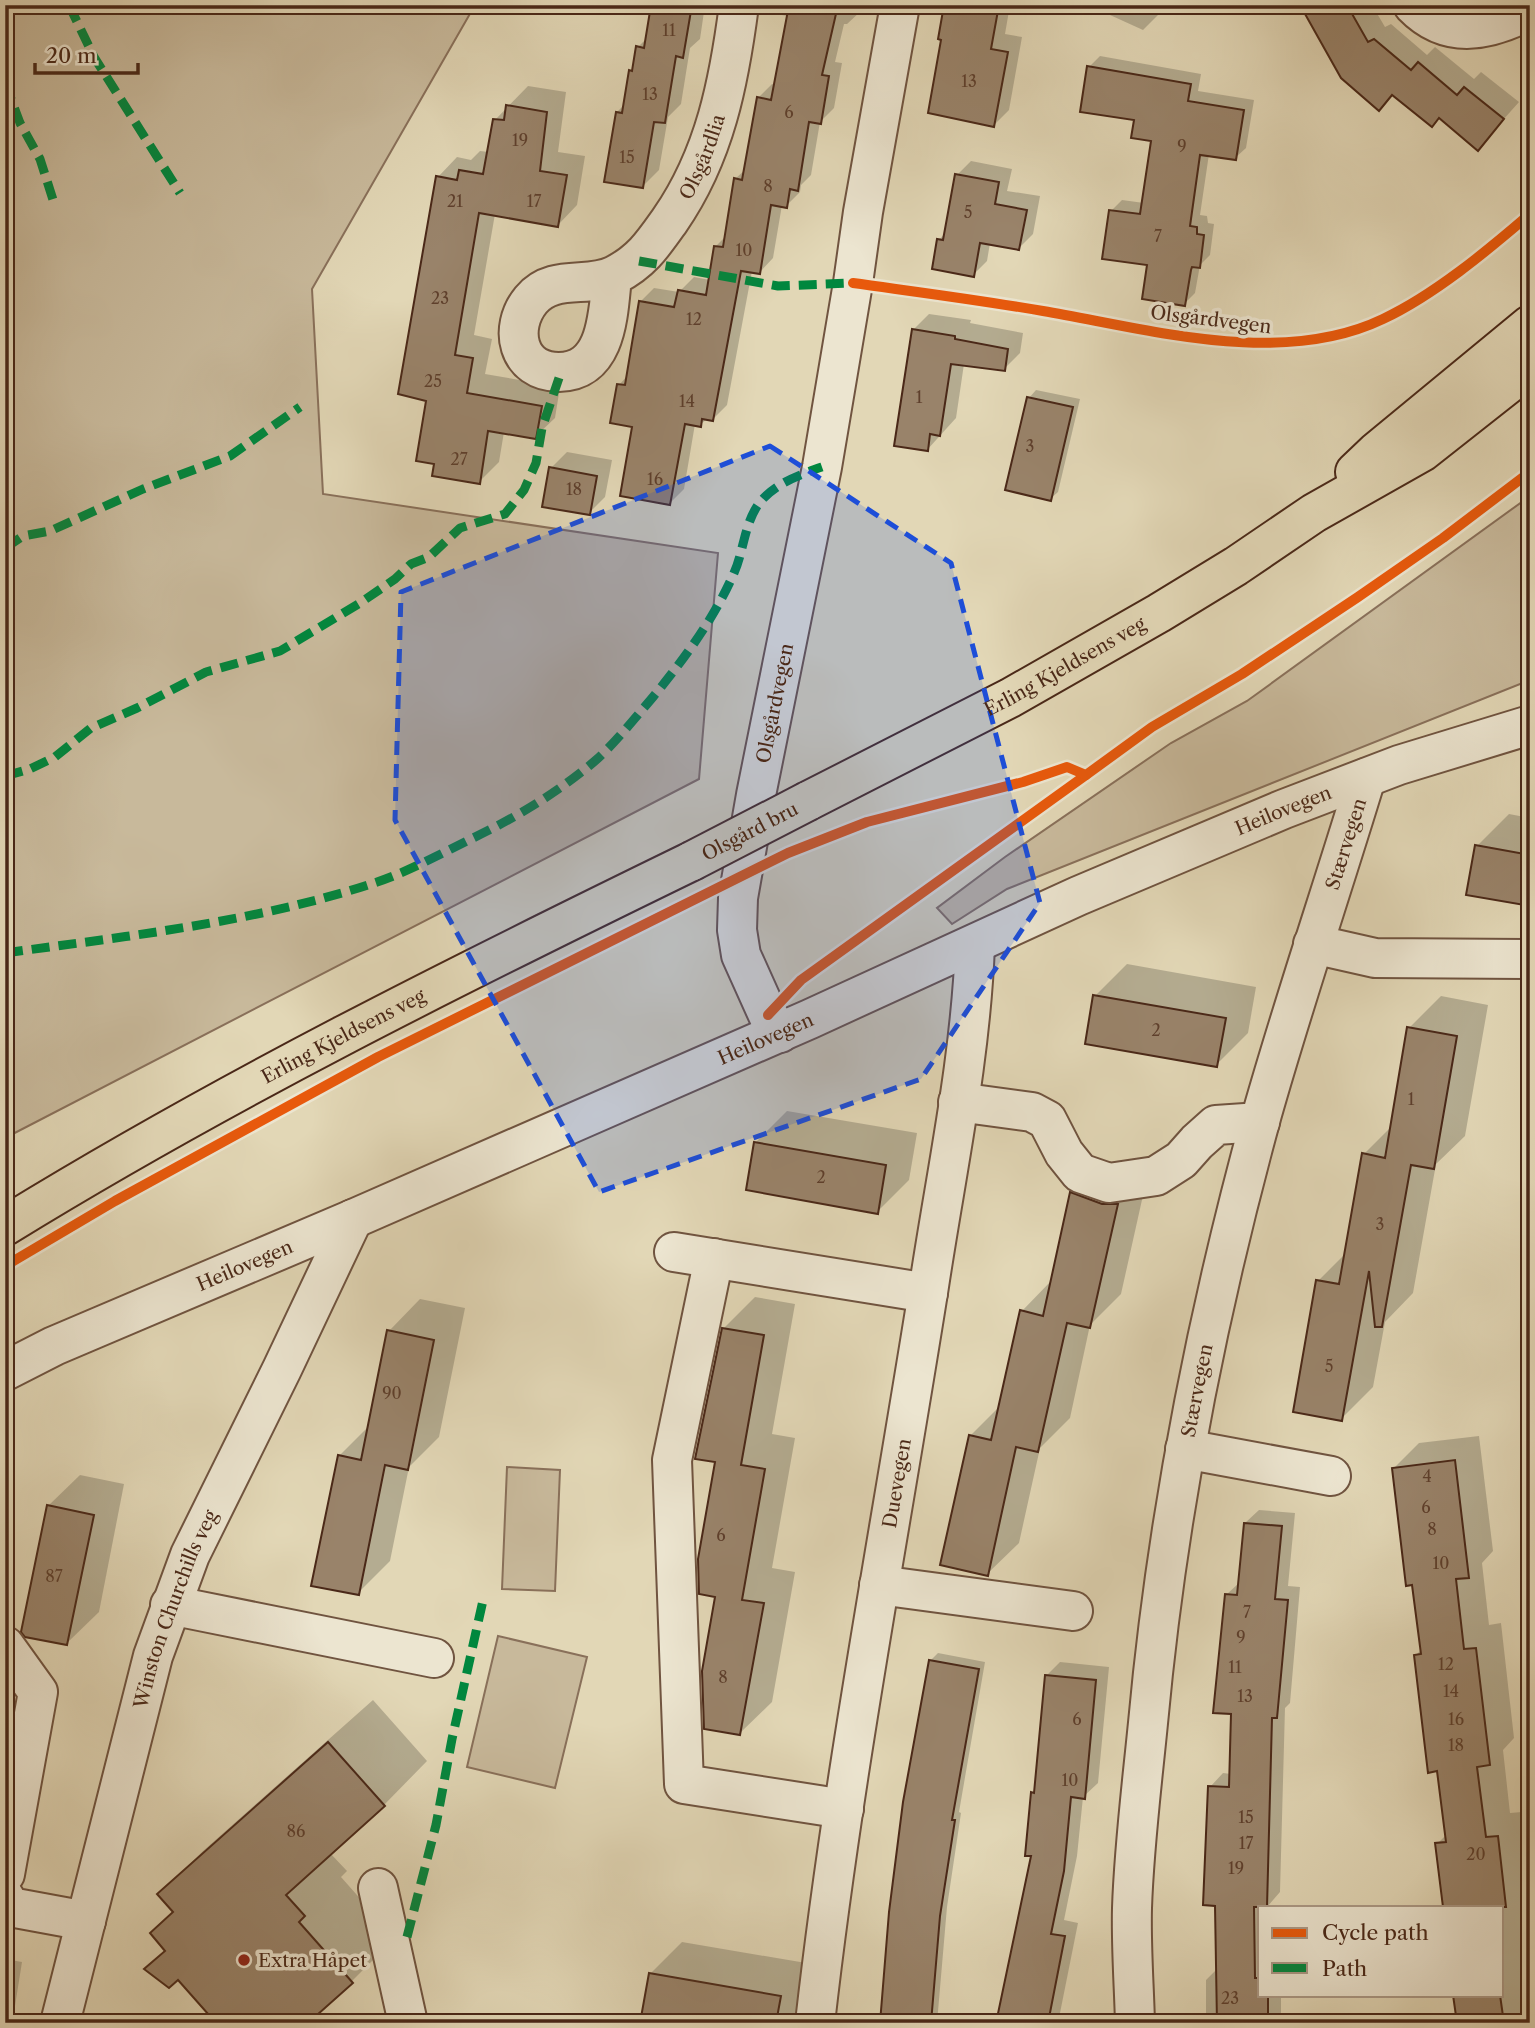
<svg xmlns="http://www.w3.org/2000/svg" width="1535" height="2028" viewBox="0 0 1535 2028" font-family="'Libre Caslon Text',serif">
  <style>
    .green { fill: #c8b99b; stroke: #89705a; stroke-width: 2 }
    .shadow { fill: #0003 }
    .building { fill: #99836a; stroke: #4a2818; stroke-width: 2 }
    .lines { fill: none; stroke-linecap: round; stroke-linejoin: round }
    .minor-casing { stroke: #705440; stroke-width: 42 }
    .highway-casing { stroke: #4a2818; stroke-width: 42 }
    .minor { stroke: #ece5d0; stroke-width: 38 }
    .highway { stroke: #e2d7b6; stroke-width: 38 }
    .highway-bridge-casing { stroke: #4a2818; stroke-width: 42; stroke-linecap: butt }
    .highway-bridge { stroke: #e2d7b6; stroke-width: 38 }
    .quiet { stroke: #00873e; stroke-width: 9; stroke-dasharray: 18 9; stroke-linecap: butt }
    .cycleway-casing { stroke: #ece5d0; stroke-width: 15 }
    .cycleway { stroke: #e8590c; stroke-width: 10 }
    .marked { fill: #1d4ed8; fill-opacity: 0.2; stroke: #1d4ed8; stroke-width: 5; stroke-dasharray: 14 9; stroke-linejoin: round }
    .poi-dot { fill: #8f2418; stroke: #ece5d0; stroke-width: 2.5 }
    .labels { text-anchor: middle; stroke-width: 7; stroke-linejoin: round; paint-order: stroke }
    .number-label { font-size: 16px; fill: #5e3f2c }
    .street-label { font-size: 19px; fill: #4a2818; stroke: #ece5d0 }
    .poi-label { font-size: 19px; fill: #4a2818; stroke: #ece5d0; text-anchor: start }
  </style>
  <rect width="100%" height="100%" fill="#e2d7b6"/>
  <filter id="stains"><feTurbulence type="fractalNoise" baseFrequency=".00286" numOctaves="4"/><feColorMatrix values="0 0 0 0 .2 0 0 0 0 .09 0 0 0 0 .02 0 0 0 .5 -.17"/></filter>
  <radialGradient id="worn" r=".72"><stop offset=".6" stop-color="#630" stop-opacity="0"/><stop offset="1" stop-color="#630" stop-opacity=".3"/></radialGradient>
  <g class="green">
    <polygon points="5,5 475,5 312,289 323,494 718,553 699,779 5,1138"/>
    <polygon points="1530,496 1530,680 1007,889 952,924 937,908 1005,857 1171,743 1247,701"/>
    <polygon points="507,1467 560,1470 555,1591 502,1589"/>
    <polygon points="498,1636 587,1657 555,1788 467,1767"/>
  </g>
  <g class="shadow">
    <polygon points="653,5 705,5 700,39 690,48 681,104 668,117 659,170 642,187 617,112 625,104 638,47 648,37"/>
    <polygon points="777,5 862,5 861,11 847,24 844,24 835,62 842,63 834,108 820,122 811,175 801,185 800,192 786,206 782,205 773,258 760,272 752,271 727,405 713,419 708,418 700,425 695,424 684,489 670,503 619,385 628,375 641,301 654,288 679,292 694,277 710,280 715,247 726,236 735,179 746,169 758,98 772,84 776,85 788,16 775,14"/>
    <polygon points="958,5 1010,5 1005,34 1022,37 1009,110 994,125"/>
    <polygon points="1088,5 1163,5 1159,14 1143,30"/>
    <polygon points="1295,5 1372,5 1385,27 1391,24 1427,55 1435,47 1474,79 1481,72 1519,102 1478,148 1440,117 1394,94 1379,109 1302,6"/>
    <polygon points="1100,56 1201,74 1198,91 1254,100 1246,148 1235,158 1209,154 1200,215 1207,216 1208,223 1214,224 1210,255 1200,265 1195,293 1184,304 1149,264 1111,211 1122,200 1144,203 1153,139 1089,67"/>
    <polygon points="528,86 566,92 558,152 585,156 577,205 558,225 495,214 474,335 492,339 485,374 560,387 555,418 535,437 504,432 499,462 479,482 436,462 428,400 438,177 457,157 471,160 480,151 489,152 495,120"/>
    <polygon points="971,161 1012,169 1007,191 1040,196 1033,234 1019,248 990,243 987,261 973,275 939,240 946,232 957,175"/>
    <polygon points="929,314 971,320 970,323 1023,333 1020,353 1004,369 964,364 956,418 927,450 913,330"/>
    <polygon points="1036,390 1080,399 1058,492 1050,499 1029,398"/>
    <polygon points="567,452 612,460 605,497 589,513 551,468"/>
    <polygon points="1509,814 1530,818 1530,905 1477,846"/>
    <polygon points="1127,964 1256,987 1248,1033 1216,1065 1095,996"/>
    <polygon points="1441,996 1488,1005 1465,1136 1436,1164 1413,1293 1385,1322 1373,1387 1341,1419 1318,1281 1347,1252 1364,1154 1392,1126 1409,1028"/>
    <polygon points="787,1111 917,1133 909,1180 877,1212 756,1142"/>
    <polygon points="1103,1161 1134,1173 1148,1173 1121,1294 1090,1325 1070,1418 1040,1448 1019,1543 987,1574 970,1436 1001,1405 1022,1311 1052,1280 1072,1193"/>
    <polygon points="755,1297 795,1304 772,1434 795,1438 772,1568 795,1572 772,1702 740,1733 717,1596 717,1461 723,1329"/>
    <polygon points="420,1299 465,1308 439,1437 409,1467 390,1561 358,1593 340,1455 370,1425 389,1331"/>
    <polygon points="1479,1436 1493,1551 1482,1563 1489,1625 1501,1623 1514,1738 1503,1750 1510,1813 1522,1812 1530,1873 1530,1933 1522,1942 1530,2002 1530,2023 1458,2023 1455,1995 1502,1995 1502,1907 1444,1907 1437,1844 1447,1834 1439,1770 1415,1656 1422,1649 1414,1583 1394,1468 1419,1443"/>
    <polygon points="80,1475 124,1484 99,1612 67,1643 48,1506"/>
    <polygon points="1259,1510 1295,1513 1288,1586 1300,1587 1290,1703 1285,1708 1280,1892 1267,1907 1260,1907 1260,1995 1281,1995 1281,2023 1206,2023 1206,1980 1218,1968 1217,1904 1210,1787 1223,1773 1231,1774 1233,1713 1226,1595 1240,1582 1245,1523"/>
    <polygon points="938,1653 985,1662 959,1812 961,1813 947,1907 937,2023 882,2023 930,1661"/>
    <polygon points="1060,1662 1109,1667 1098,1783 1083,1797 1077,1856 1064,1920 1078,1923 1058,2023 998,2023 1033,1855 1032,1793 1036,1790 1046,1676"/>
    <polygon points="373,1700 427,1761 384,1805 330,1853 347,1871 341,1877 395,1938 352,1981 305,2023 166,1950 174,1911 160,1894 203,1851"/>
    <polygon points="682,1942 812,1964 804,2010 791,2023 659,2023 651,1973"/>
    <polygon points="5,1959 22,1962 15,2006 5,2015"/>
  </g>
  <g class="building">
    <polygon points="651,5 692,5 683,58 676,56 665,123 654,122 643,188 604,182 616,112 622,113 629,70 632,71 636,46 644,48"/>
    <polygon points="789,5 838,5 822,75 829,76 821,124 809,122 798,191 790,189 787,208 771,205 760,274 741,271 713,421 702,419 701,427 685,424 670,505 620,496 632,427 610,423 617,384 625,385 639,301 674,307 678,290 706,295 714,246 723,247 734,178 742,180 757,97 771,100"/>
    <polygon points="944,5 999,5 991,49 1008,52 994,127 928,113 941,40 938,39"/>
    <polygon points="1300,5 1347,5 1368,42 1374,39 1411,70 1418,62 1457,95 1464,87 1504,119 1478,151 1439,118 1432,127 1392,95 1379,111 1341,78"/>
    <polygon points="1087,66 1191,84 1188,101 1244,110 1236,160 1200,155 1190,226 1197,227 1197,234 1204,235 1200,268 1192,267 1191,270 1185,306 1142,299 1147,265 1102,259 1109,210 1140,214 1151,141 1131,138 1134,120 1080,112"/>
    <polygon points="506,105 547,112 540,171 567,175 558,227 479,213 455,355 473,358 467,393 542,406 536,439 488,431 480,484 432,476 434,464 416,461 426,401 398,394 436,176 457,180 459,170 483,174 493,119 504,120"/>
    <polygon points="955,174 999,182 995,204 1027,210 1019,250 980,243 974,277 932,269 937,239 943,240"/>
    <polygon points="912,329 955,336 955,339 1008,349 1005,371 951,364 940,436 930,434 928,451 894,446"/>
    <polygon points="1027,397 1073,407 1051,501 1005,490"/>
    <polygon points="549,467 597,476 590,515 542,507"/>
    <polygon points="1475,845 1530,855 1530,906 1466,895"/>
    <polygon points="1093,995 1226,1018 1217,1067 1085,1044"/>
    <polygon points="1407,1027 1457,1036 1434,1169 1411,1165 1382,1327 1375,1327 1369,1271 1342,1421 1293,1412 1316,1280 1339,1284 1362,1153 1385,1158"/>
    <polygon points="754,1142 886,1165 878,1214 746,1190"/>
    <polygon points="1070,1192 1102,1204 1118,1204 1090,1328 1067,1323 1038,1452 1016,1447 988,1576 940,1565 969,1435 991,1440 1020,1310 1043,1316"/>
    <polygon points="722,1328 764,1335 741,1465 765,1469 742,1600 764,1603 740,1735 704,1729 702,1671 715,1597 699,1594 698,1559 715,1462 695,1459"/>
    <polygon points="387,1330 434,1340 408,1470 385,1465 359,1595 311,1586 338,1455 361,1460"/>
    <polygon points="1455,1460 1469,1578 1456,1579 1464,1649 1476,1648 1490,1765 1477,1767 1486,1837 1498,1836 1506,1907 1443,1907 1435,1843 1446,1842 1437,1771 1428,1773 1414,1655 1421,1654 1412,1585 1406,1586 1392,1468"/>
    <polygon points="47,1505 94,1515 67,1645 25,1637 21,1632"/>
    <polygon points="1244,1523 1282,1526 1275,1599 1288,1600 1277,1718 1272,1718 1267,1907 1254,1907 1255,1978 1260,1978 1260,1995 1268,1995 1268,2023 1217,2023 1215,1906 1203,1905 1208,1786 1229,1787 1231,1714 1213,1713 1225,1594 1237,1595"/>
    <polygon points="929,1660 979,1669 952,1820 955,1820 940,1916 931,2023 880,2023 889,1912 903,1802"/>
    <polygon points="1045,1675 1096,1680 1085,1799 1071,1797 1064,1871 1051,1934 1065,1936 1048,2023 996,2023 1031,1856 1025,1856 1031,1792 1034,1793"/>
    <polygon points="328,1742 385,1806 286,1895 305,1916 299,1922 353,1983 308,2023 216,2023 178,1980 169,1988 144,1969 165,1951 150,1933 173,1912 157,1894"/>
    <polygon points="649,1973 781,1996 776,2023 640,2023"/>
    <polygon points="1453,1995 1500,1995 1504,2023 1457,2023"/>
  </g>
  <g class="lines">
    <g class="minor-casing">
      <g id="minor">
        <path d="M1413 5C1448 41 1490 31 1530 10"/>
        <path id="s1" d="M612 277C608 313 608 371 559 372 517 372 508 328 531 300 553 273 589 289 615 275 642 261 653 244 670 220 715 155 729 82 739 5"/>
        <polyline points="1313,944 1375,958 1530,959"/>
        <path id="s2" d="M780 1033 768 1015 741 955 737 930 738 898 756 795 822 467 853 283 863 212 900 5"/>
        <polyline points="958,1102 1032,1112 1047,1120 1064,1153 1080,1173 1109,1183 1156,1176 1181,1160 1197,1142 1216,1125 1260,1122"/>
        <polyline points="674,1252 928,1293"/>
        <polyline points="714,1258 672,1460 684,1784 844,1809"/>
        <path id="s3" d="M5 1371 54 1346 353 1219 810 1019 1078 896 1284 809 1399 765 1530 725"/>
        <polyline points="1185,1449 1331,1476"/>
        <polyline points="879,1585 1073,1611"/>
        <polyline points="170,1605 434,1658"/>
        <polyline points="5,1646 38,1692 5,1874"/>
        <polyline points="378,1888 408,2023"/>
        <polyline points="5,1898 10,1907 86,1921"/>
        <path id="s4" d="M60 2023 153 1656 190 1555 282 1369 353 1219"/>
        <path id="s5" d="M815 2023C843 1776 890 1532 929 1286 946 1173 971 1059 975 944"/>
        <path id="s6" d="M1135 2023C1134 1985 1131 1946 1132 1908 1134 1846 1142 1784 1148 1723 1167 1516 1207 1314 1262 1114 1294 1001 1332 890 1366 778"/>
      </g>
    </g>
    <g class="highway-casing">
      <g id="highway">
        <polyline points="1355,472 1376,452 1530,325"/>
        <path id="s7" d="M808 801 1010 698 1159 613 1236 566 1314 513 1422 452 1530 367"/>
        <path id="s8" d="M5 1226C226 1090 460 974 692 861"/>
      </g>
    </g>
    <use href="#minor" class="minor"/>
    <use href="#highway" class="highway"/>
    <g class="highway-bridge-casing">
      <g id="highway-bridge">
        <path id="s9" d="M692 861 808 801"/>
      </g>
    </g>
    <use href="#highway-bridge" class="highway-bridge"/>
    <g class="quiet">
      <polyline points="69,5 94,57 180,193"/>
      <polyline points="5,83 20,123 40,159 55,206"/>
      <polyline points="639,261 778,286 853,283"/>
      <polyline points="5,548 23,536 50,531 143,489 230,456 300,407"/>
      <polyline points="5,776 30,769 55,757 91,728 137,708 206,672 280,651 360,603 395,579 411,564 429,557 460,528 505,514 524,490 536,463 542,428 561,372"/>
      <path d="M5 953C129 936 256 922 374 883 408 872 440 854 471 839 515 818 559 792 596 760 616 742 635 718 653 697 684 659 714 619 734 573 743 553 744 528 756 508 770 485 799 475 822 467"/>
      <polyline points="407,1937 436,1825 452,1739 484,1596"/>
    </g>
    <g class="cycleway-casing">
      <g id="cycleway">
        <path d="M853 283C917 292 980 300 1043 311 1149 329 1281 368 1383 319 1434 295 1487 251 1530 214"/>
        <polyline points="768,1015 801,980 1086,775"/>
        <polyline points="5,1266 115,1201 378,1057 788,853 867,822 1023,782 1067,767 1086,775 1152,727 1242,674 1358,597 1443,538 1530,472"/>
      </g>
    </g>
    <use href="#cycleway" class="cycleway"/>
  </g>
  <path class="marked" d="M770 446 951 563 1040 903 921 1079 599 1192 395 820 401 592Z"/>
  <circle class="poi-dot" cx="244" cy="1960" r="7"/>
  <g class="labels">
    <g class="number-label">
      <text x="669" y="36">11</text>
      <text x="969" y="87">13</text>
      <text x="650" y="100">13</text>
      <text x="789" y="118">6</text>
      <text x="520" y="146">19</text>
      <text x="1182" y="152">9</text>
      <text x="627" y="163">15</text>
      <text x="768" y="192">8</text>
      <text x="455" y="207">21</text>
      <text x="534" y="207">17</text>
      <text x="968" y="218">5</text>
      <text x="1158" y="242">7</text>
      <text x="744" y="256">10</text>
      <text x="440" y="304">23</text>
      <text x="694" y="325">12</text>
      <text x="433" y="387">25</text>
      <text x="919" y="403">1</text>
      <text x="687" y="407">14</text>
      <text x="1030" y="452">3</text>
      <text x="459" y="465">27</text>
      <text x="655" y="485">16</text>
      <text x="574" y="495">18</text>
      <text x="1156" y="1036">2</text>
      <text x="1411" y="1105">1</text>
      <text x="821" y="1183">2</text>
      <text x="1380" y="1230">3</text>
      <text x="1329" y="1372">5</text>
      <text x="392" y="1399">90</text>
      <text x="1427" y="1482">4</text>
      <text x="1426" y="1513">6</text>
      <text x="1432" y="1535">8</text>
      <text x="721" y="1541">6</text>
      <text x="1441" y="1569">10</text>
      <text x="54" y="1582">87</text>
      <text x="1247" y="1618">7</text>
      <text x="1241" y="1643">9</text>
      <text x="1446" y="1670">12</text>
      <text x="1235" y="1673">11</text>
      <text x="723" y="1683">8</text>
      <text x="1451" y="1697">14</text>
      <text x="1245" y="1702">13</text>
      <text x="1077" y="1725">6</text>
      <text x="1456" y="1725">16</text>
      <text x="1456" y="1751">18</text>
      <text x="1070" y="1786">10</text>
      <text x="1246" y="1823">15</text>
      <text x="296" y="1837">86</text>
      <text x="1246" y="1849">17</text>
      <text x="1476" y="1860">20</text>
      <text x="1236" y="1874">19</text>
      <text x="1230" y="2004">23</text>
    </g>
    <g class="street-label">
      <text dy="7" stroke="none"><textPath href="#s1" startOffset="460">Olsgårdlia</textPath></text>
      <text transform="translate(1211 319) rotate(7)" y="7">Olsgårdvegen</text>
      <text dy="7" stroke="none"><textPath href="#s7" startOffset="290">Erling Kjeldsens veg</textPath></text>
      <text dy="7" stroke="none"><textPath href="#s2" startOffset="343">Olsgårdvegen</textPath></text>
      <text dy="7" stroke="none"><textPath href="#s3" startOffset="1396">Heilovegen</textPath></text>
      <text dy="7" stroke="none"><textPath href="#s9" startOffset="65">Olsgård bru</textPath></text>
      <text dy="7" stroke="none"><textPath href="#s6" startOffset="1204">Stærvegen</textPath></text>
      <text dy="7" stroke="none"><textPath href="#s8" startOffset="388">Erling Kjeldsens veg</textPath></text>
      <text dy="7" stroke="none"><textPath href="#s3" startOffset="830">Heilovegen</textPath></text>
      <text dy="7" stroke="none"><textPath href="#s3" startOffset="262">Heilovegen</textPath></text>
      <text dy="7" stroke="none"><textPath href="#s6" startOffset="637">Stærvegen</textPath></text>
      <text dy="7" stroke="none"><textPath href="#s5" startOffset="546">Duevegen</textPath></text>
      <text dy="7" stroke="none"><textPath href="#s4" startOffset="430">Winston Churchills veg</textPath></text>
    </g>
    <g class="poi-label">
      <text x="258" y="1967">Extra Håpet</text>
    </g>
  </g>
  <rect width="1535" height="2028" fill="none" stroke="#e2d7b6" stroke-width="28"/>
  <rect x="7" y="7" width="1521" height="2014" fill="none" stroke="#4a2818" stroke-width="3.5"/>
  <rect x="14" y="14" width="1507" height="2000" fill="none" stroke="#4a2818" stroke-width="2"/>
  <rect x="1258" y="1906" width="245" height="91" fill="#ece5d0" stroke="#ab9986" stroke-width="2"/>
  <rect x="1272" y="1928" width="35" height="10" fill="#e8590c" stroke="#ab9986" stroke-width="2"/>
  <text x="1322" y="1940" font-size="21" fill="#4a2818">Cycle path</text>
  <rect x="1272" y="1963" width="35" height="10" fill="#00873e" stroke="#ab9986" stroke-width="2"/>
  <text x="1322" y="1976" font-size="21" fill="#4a2818">Path</text>
  <path d="M35 63v10h103v-10" fill="none" stroke="#4a2818" stroke-width="3.5"/>
  <text x="46" y="63" font-size="21" fill="#4a2818" stroke="#ece5d0" stroke-width="5" paint-order="stroke">20 m</text>
  <rect width="100%" height="100%" filter="url(#stains)"/>
  <rect width="100%" height="100%" fill="url(#worn)"/>
</svg>
